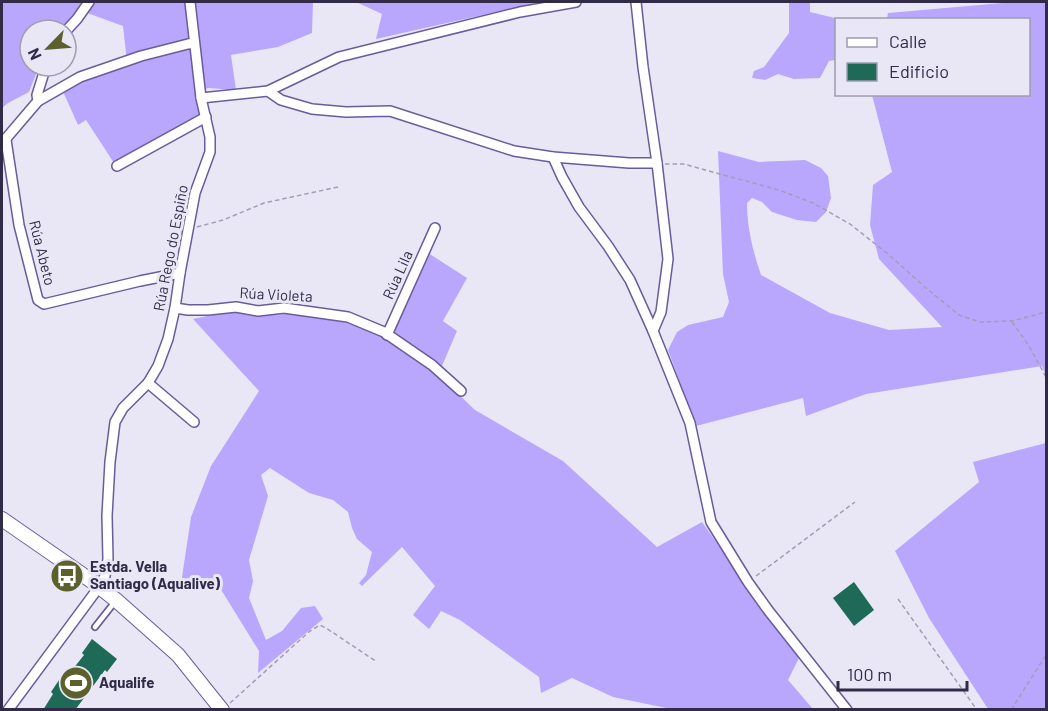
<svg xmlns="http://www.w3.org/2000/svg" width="1048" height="711" viewBox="0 0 1048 711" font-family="Barlow,sans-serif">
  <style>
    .forest { fill: #b9a7fd }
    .building { fill: #1e6a57 }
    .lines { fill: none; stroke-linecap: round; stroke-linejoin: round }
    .service-casing { stroke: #6a5b9a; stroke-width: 8 }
    .minor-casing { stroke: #6a5b9a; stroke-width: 12 }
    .secondary-casing { stroke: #6a5b9a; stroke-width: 16 }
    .path { stroke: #a19eb2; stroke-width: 1.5; stroke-dasharray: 4.5 3; stroke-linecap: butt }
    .service { stroke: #fff; stroke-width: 4.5 }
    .minor { stroke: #fff; stroke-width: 9 }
    .secondary { stroke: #fff; stroke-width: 14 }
    .labels { text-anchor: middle; stroke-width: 6; stroke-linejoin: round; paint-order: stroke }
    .street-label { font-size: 15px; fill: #312b47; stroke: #e9e7f6 }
    .poi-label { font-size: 15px; font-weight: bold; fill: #312b47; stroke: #e9e7f6; text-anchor: start }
  </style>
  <rect width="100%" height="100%" fill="#e9e7f6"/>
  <g class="forest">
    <polygon points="2,2 313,2 312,33 278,47 231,55 236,90 208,88 195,94 203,113 114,163 86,120 78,125 61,87 127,62 123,26 79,10 62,30 30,30 30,66 39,66 29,92 8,103 2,108"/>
    <polygon points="356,2 540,2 376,39 382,14"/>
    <polygon points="789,2 810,2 810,12 839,19 836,20 836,60 829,61 820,78 794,79 778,74 765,80 752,78 754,71 764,67 789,33"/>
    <path d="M1014 2H1046V376L1042 366 866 394 806 416 803 398 696 426 668 350 677 332 688 325 723 317 729 302 723 274 718 151 759 162 805 160 821 168 828 176 831 198 826 212 816 222 797 220 772 212 762 202 752 198 747 203C747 227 753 252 761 275L830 313 889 330 942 327 879 259 870 225 873 185 892 172 872 95 1028 94V20L887 19 888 13Z"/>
    <polygon points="425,251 467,278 443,321 457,331 441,368 451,387 475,410 563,461 657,547 702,522 799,658 788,680 813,709 671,709 613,697 572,678 541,693 539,677 460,620 441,611 429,629 413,615 435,586 402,547 362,586 359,583 366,575 372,552 357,539 352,528 348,512 333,500 309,493 270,468 261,475 268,496 249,560 253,581 249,598 266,640 282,631 301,608 315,606 323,619 258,673 259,651 220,588 200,580 181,584 191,517 211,466 259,391 193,319 232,311 258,316 300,313 344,322 385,337"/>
    <polygon points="1046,443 1046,709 988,709 929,618 895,551 979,482 973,462"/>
  </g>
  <g class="building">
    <polygon points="854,582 874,610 854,626 833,598"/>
    <polygon points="92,639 117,659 107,672 105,670 75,710 43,710 53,694 51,692 65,671 69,674 84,655 82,653"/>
  </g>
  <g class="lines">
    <g class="service-casing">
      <polyline id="service" points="95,627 114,603"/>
    </g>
    <g class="minor-casing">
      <g id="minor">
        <polyline points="636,2 643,67 657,163 668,259 661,312 653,331"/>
        <polyline points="66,31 77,19 89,2"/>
        <polyline points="268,91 281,100 312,109 346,112 390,111 514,151 553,157 629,163 657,163"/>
        <polyline points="201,98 268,91 339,57 520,12 576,2"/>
        <polyline points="38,101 80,77 141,56 188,44 194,43"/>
        <polyline points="6,140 19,225 38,300 44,304 140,281 180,273"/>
        <polyline points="3,142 38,101 37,95 46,66"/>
        <polyline points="553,157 562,177 579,207 608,246 630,280 653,331 690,423 711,522 748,582 768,610 847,710"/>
        <polyline points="117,166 206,117"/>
        <polyline points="175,308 188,310 208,310 236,307 258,311 284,308 348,317 384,332 432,365 461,391"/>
        <polyline points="387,335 435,228"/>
        <polyline points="148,383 194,422"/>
        <polyline points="8,710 99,587 105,576 108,559 107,516 110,462 115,422 123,408 148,383 158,366 168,339 175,308 180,273 195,193 210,152 210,137 201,98 190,2"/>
      </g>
    </g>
    <g class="secondary-casing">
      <polyline id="secondary" points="2,519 93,582 116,600 178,655 222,710"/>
    </g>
    <g class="path">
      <polyline points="665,164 684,164 709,171 779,190 813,203 850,224 888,254 926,288 959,315 980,322 1012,321 1046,312"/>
      <polyline points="197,227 223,220 264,203 338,187"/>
      <polyline points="1012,322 1029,346 1046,377"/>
      <polyline points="756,576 855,502"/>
      <polyline points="898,599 977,710"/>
      <polyline points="230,703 310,631 320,625 326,628 377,662"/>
      <polyline points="1011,710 1046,655"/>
    </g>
    <use href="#service" class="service"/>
    <use href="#minor" class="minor"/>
    <use href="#secondary" class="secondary"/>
  </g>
  <defs>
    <g id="bus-disc" transform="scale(1.725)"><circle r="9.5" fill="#5b602d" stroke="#e9e7f6"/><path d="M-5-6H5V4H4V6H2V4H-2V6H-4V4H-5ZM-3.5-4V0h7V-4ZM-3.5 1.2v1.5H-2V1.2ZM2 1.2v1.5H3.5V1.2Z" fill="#fff"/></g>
    <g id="stadium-disc" transform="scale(1.725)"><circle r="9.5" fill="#5b602d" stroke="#e9e7f6"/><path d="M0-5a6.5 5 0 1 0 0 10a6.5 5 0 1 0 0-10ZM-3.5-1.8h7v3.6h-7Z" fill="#fff"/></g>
  </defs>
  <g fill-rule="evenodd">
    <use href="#bus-disc" x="67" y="576"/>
    <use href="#stadium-disc" x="76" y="683"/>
  </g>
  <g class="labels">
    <g class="street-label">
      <text transform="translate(171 248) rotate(-79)" y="5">Rúa Rego do Espiño</text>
      <text transform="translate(42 253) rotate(76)" y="5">Rúa Abeto</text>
      <text transform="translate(398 275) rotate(-66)" y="5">Rúa Lila</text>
      <text transform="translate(276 295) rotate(3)" y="5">Rúa Violeta</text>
    </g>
    <g class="poi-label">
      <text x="90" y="572">Estda. Vella<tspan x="90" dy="17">Santiago (Aqualive)</tspan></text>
      <text x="99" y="688">Aqualife</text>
    </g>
  </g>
  <rect width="1048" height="711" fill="none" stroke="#312b47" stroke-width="6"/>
  <rect x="835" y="18" width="195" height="78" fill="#e9e7f6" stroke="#9f9cb0" stroke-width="1.5"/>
  <rect x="847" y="38" width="30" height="9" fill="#ffffff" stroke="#9f9cb0" stroke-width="1.5"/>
  <text x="889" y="48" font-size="18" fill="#312b47">Calle</text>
  <rect x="847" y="63" width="30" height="18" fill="#1e6a57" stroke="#9f9cb0" stroke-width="1.5"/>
  <text x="889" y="78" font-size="18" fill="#312b47">Edificio</text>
  <g transform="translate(48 48) rotate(245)"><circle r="28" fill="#e9e7f6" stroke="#9f9cb0" stroke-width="1.5"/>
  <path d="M0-4.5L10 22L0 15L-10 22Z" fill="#5b602d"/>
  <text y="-9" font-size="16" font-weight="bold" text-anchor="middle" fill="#312b47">N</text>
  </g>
  <path d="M838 681v9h129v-9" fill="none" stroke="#312b47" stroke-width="3"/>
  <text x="847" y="681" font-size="18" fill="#312b47" stroke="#e9e7f6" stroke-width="4.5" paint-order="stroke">100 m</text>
</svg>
